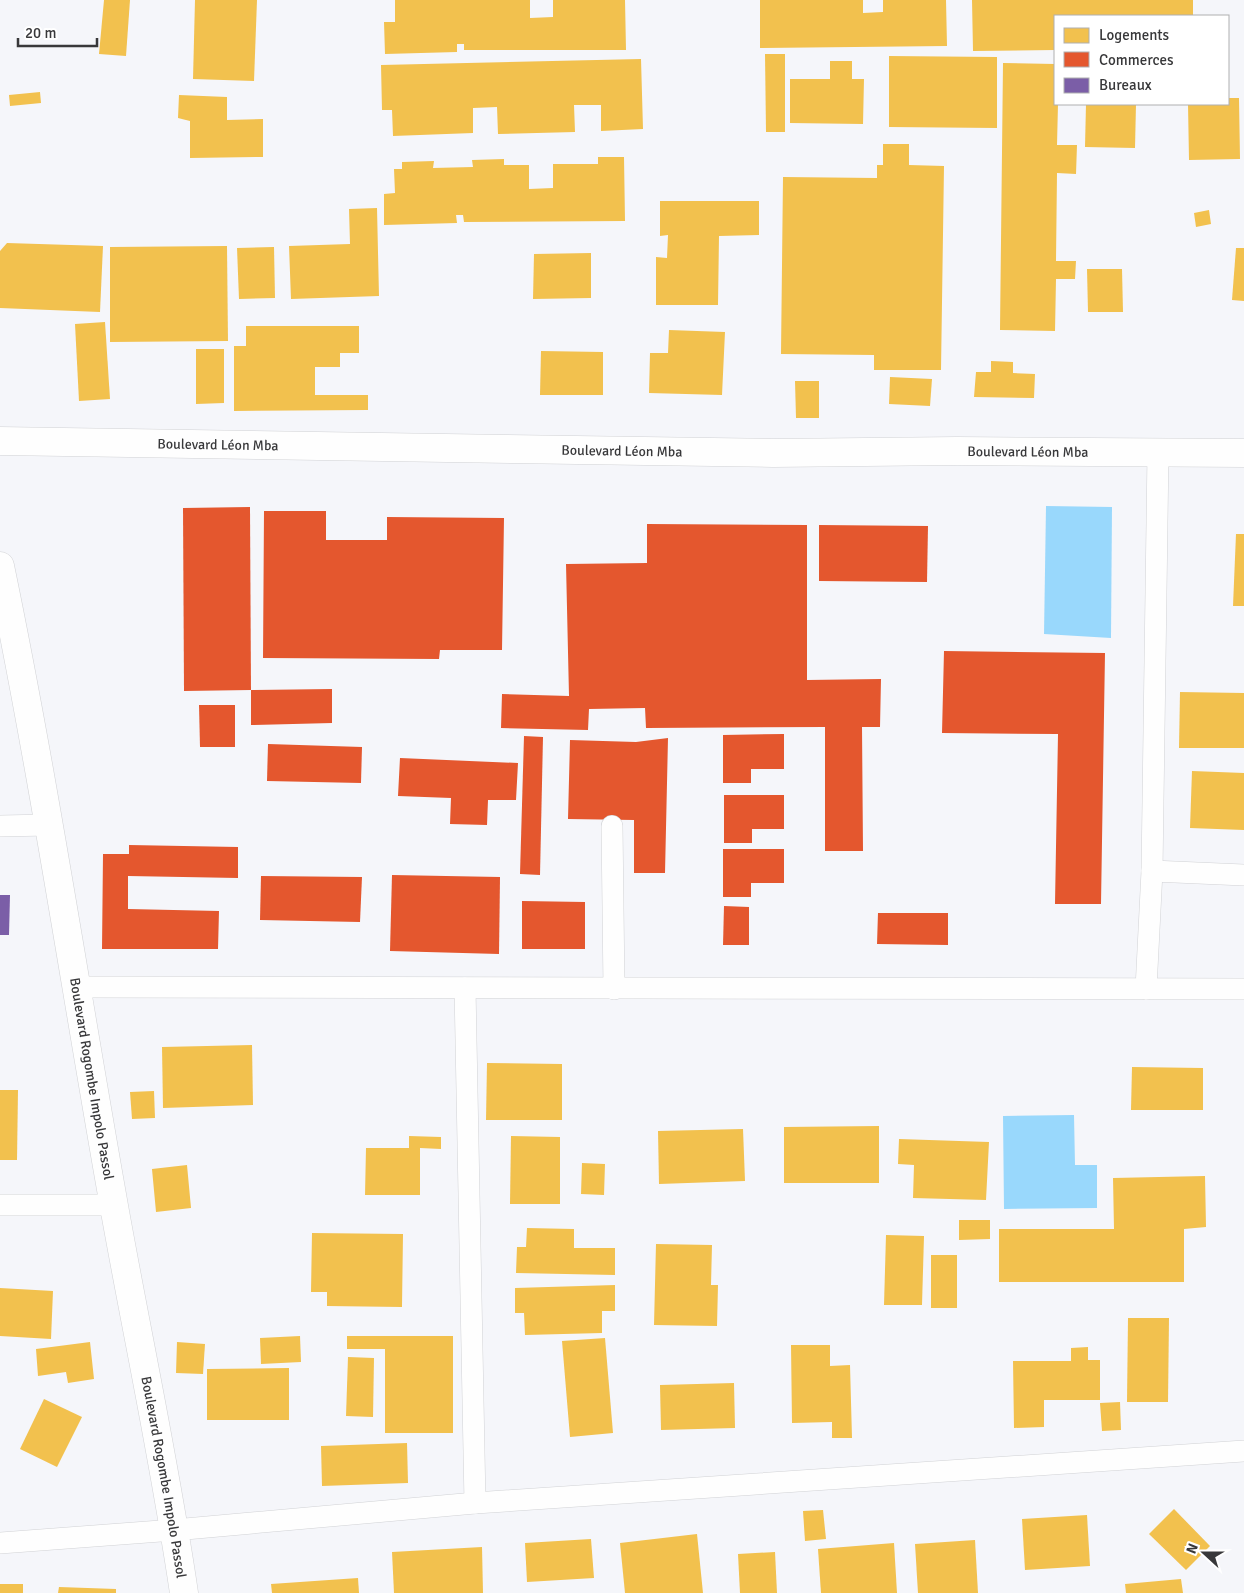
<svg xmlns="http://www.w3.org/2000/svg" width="1244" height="1593" viewBox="0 0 1244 1593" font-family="Signika,sans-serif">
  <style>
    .water { fill: #99d8fc }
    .homes { fill: #f2c14e }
    .shops { fill: #e4572e }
    .offices { fill: #7b5ea7 }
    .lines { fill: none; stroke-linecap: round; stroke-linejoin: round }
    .street-casing { stroke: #d1d2d5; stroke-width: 22 }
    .secondary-casing { stroke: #d1d2d5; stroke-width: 29 }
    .street { stroke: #fefefe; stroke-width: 21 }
    .secondary { stroke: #fefefe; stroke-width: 28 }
    .labels { text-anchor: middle; stroke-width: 5; stroke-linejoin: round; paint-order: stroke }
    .street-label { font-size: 14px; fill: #38383a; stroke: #fff }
  </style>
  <rect width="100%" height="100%" fill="#f5f6fa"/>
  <g class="water">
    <polygon points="1046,506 1112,507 1111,638 1044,634"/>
    <polygon points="1074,1115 1075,1165 1097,1165 1097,1208 1004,1209 1003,1116"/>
  </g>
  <g class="homes">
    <polygon points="104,0 130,0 126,56 99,54"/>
    <polygon points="195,0 257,0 254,81 193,79"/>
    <polygon points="395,0 530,0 530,18 553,17 553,0 625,0 626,50 464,50 464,44 457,44 457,52 385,54 384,22 395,22"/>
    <polygon points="760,0 863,0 863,13 883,12 883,0 946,0 947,46 760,48"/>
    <polygon points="972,0 1193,0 1193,16 1055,16 1055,50 973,51"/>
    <polygon points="765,54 785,54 785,132 766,132"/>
    <polygon points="889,56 997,57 997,128 889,127"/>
    <polygon points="641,59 643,129 601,131 601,105 574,105 575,132 498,134 497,107 473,108 473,133 393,136 392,110 382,110 381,65"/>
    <polygon points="830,61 852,61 852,79 864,79 863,124 790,123 790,79 830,79"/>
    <polygon points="1003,63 1055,64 1055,104 1058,104 1057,145 1077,145 1076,174 1057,173 1056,261 1076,261 1075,279 1056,279 1055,331 1000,330"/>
    <polygon points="40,92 41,103 10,106 9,95"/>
    <polygon points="179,95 227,97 227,120 263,119 263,157 190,158 190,121 178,118"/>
    <polygon points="1228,98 1239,98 1240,159 1189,160 1188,104 1228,104"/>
    <polygon points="1086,104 1136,104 1135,148 1085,147"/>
    <polygon points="883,144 909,144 909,165 944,166 941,370 874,370 874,355 781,354 783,177 877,178 877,165 883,165"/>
    <polygon points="598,157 624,157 625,221 464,222 463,215 456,215 457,223 384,225 384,194 395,193 394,169 402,169 402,162 434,161 433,168 473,167 472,160 504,159 504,165 529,165 529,189 553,188 553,164 598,164"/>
    <polygon points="660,201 759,201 759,235 719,236 718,305 656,305 656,257 667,258 668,235 660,236"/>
    <polygon points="377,208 379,296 291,299 289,246 350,244 349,209"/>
    <polygon points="1209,210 1211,224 1196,227 1194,213"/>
    <polygon points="7,243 103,246 100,312 0,308 0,251"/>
    <polygon points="227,246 228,341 110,342 110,247"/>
    <polygon points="274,247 275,298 239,299 237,248"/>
    <polygon points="1236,248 1244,248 1244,301 1232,300"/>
    <polygon points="591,253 591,298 533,299 534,254"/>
    <polygon points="1087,269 1122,269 1123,312 1088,312"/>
    <polygon points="105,322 110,399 79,401 75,324"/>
    <polygon points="246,326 359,326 359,353 340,353 340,367 315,367 315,395 368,395 368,410 234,411 234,346 246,346"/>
    <polygon points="669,330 725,332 722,395 649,393 650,353 668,353"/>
    <polygon points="196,349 224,349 224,403 196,404"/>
    <polygon points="541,351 603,352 603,395 540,395"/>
    <polygon points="991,361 1013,362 1013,373 1035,374 1034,398 974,397 976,372 991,372"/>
    <polygon points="890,377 932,379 930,406 889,404"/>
    <polygon points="795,381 819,381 819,418 796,418"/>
    <polygon points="1236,534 1244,534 1244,606 1233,606"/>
    <polygon points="1180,692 1244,693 1244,748 1179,748"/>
    <polygon points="1192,771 1244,773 1244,830 1190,828"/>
    <polygon points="252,1045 253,1105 163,1108 162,1047"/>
    <polygon points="487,1063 562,1064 562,1120 486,1120"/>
    <polygon points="1132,1067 1203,1068 1203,1110 1131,1110"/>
    <polygon points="0,1090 18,1090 17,1160 0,1160"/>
    <polygon points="154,1091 155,1118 132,1119 130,1092"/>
    <polygon points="879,1126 879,1183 784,1183 784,1127"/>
    <polygon points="743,1129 745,1181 659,1184 658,1131"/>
    <polygon points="409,1136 441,1137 441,1149 420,1148 420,1195 365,1195 366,1148 409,1148"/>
    <polygon points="511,1136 560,1137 560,1204 510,1204"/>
    <polygon points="899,1139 989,1142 986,1200 913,1198 914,1165 898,1164"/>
    <polygon points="582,1163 605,1164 604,1195 581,1194"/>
    <polygon points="187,1165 191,1208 156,1212 152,1169"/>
    <polygon points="1205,1176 1206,1227 1184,1229 1184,1282 999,1282 999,1229 1114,1229 1113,1178"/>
    <polygon points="959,1220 990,1220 990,1239 959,1240"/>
    <polygon points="527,1228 574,1229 574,1248 615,1248 615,1275 516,1273 517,1247 526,1247"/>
    <polygon points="312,1233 403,1234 402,1307 327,1306 327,1292 311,1292"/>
    <polygon points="886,1235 924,1236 922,1305 884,1305"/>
    <polygon points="656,1244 712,1245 711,1285 718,1285 717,1326 654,1325"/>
    <rect x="931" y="1255" width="26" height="53"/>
    <polygon points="615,1285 615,1311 602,1311 602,1333 525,1335 524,1313 515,1313 515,1288"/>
    <polygon points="0,1288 53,1291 51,1339 0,1336"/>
    <polygon points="1128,1318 1169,1318 1168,1402 1127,1402"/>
    <polygon points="300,1336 301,1362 261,1364 260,1338"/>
    <polygon points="347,1336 453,1336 453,1433 385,1433 385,1349 347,1349"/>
    <polygon points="605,1338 613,1433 570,1437 562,1341"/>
    <polygon points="90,1342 94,1379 68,1383 66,1372 38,1376 36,1349"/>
    <polygon points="177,1342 205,1344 203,1374 176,1373"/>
    <polygon points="791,1345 830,1345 830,1366 850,1365 852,1438 832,1438 832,1422 792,1423"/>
    <polygon points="1088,1347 1088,1360 1100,1360 1100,1400 1044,1400 1044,1427 1014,1428 1013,1361 1071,1361 1071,1348"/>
    <polygon points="348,1357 374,1358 373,1417 346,1416"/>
    <polygon points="289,1368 289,1420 207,1420 207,1369"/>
    <polygon points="734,1383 735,1428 661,1430 660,1385"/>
    <polygon points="44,1399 82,1417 57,1467 20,1449"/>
    <polygon points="1120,1402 1121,1430 1102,1431 1100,1403"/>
    <polygon points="407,1443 408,1483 322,1486 321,1446"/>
    <polygon points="1174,1509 1210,1546 1186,1570 1149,1534"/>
    <polygon points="823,1510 826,1539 805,1541 803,1511"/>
    <polygon points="1087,1515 1090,1566 1025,1570 1022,1519"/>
    <polygon points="697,1534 703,1593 625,1593 620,1543"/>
    <polygon points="591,1539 594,1578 527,1582 525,1543"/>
    <polygon points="975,1540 978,1593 918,1593 915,1544"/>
    <polygon points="894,1543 897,1593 821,1593 818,1549"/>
    <polygon points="482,1547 483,1593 394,1593 392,1552"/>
    <polygon points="775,1552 777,1593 740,1593 738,1554"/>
    <polygon points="358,1578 359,1593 272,1593 271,1584"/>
    <polygon points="1181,1579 1183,1593 1126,1593 1125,1584"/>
    <rect x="0" y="1584" width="23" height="9"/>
    <polygon points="59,1587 116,1589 116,1593 58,1593"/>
  </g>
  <g class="shops">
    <polygon points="250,507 251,690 184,691 183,508"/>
    <polygon points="264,511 326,511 326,540 387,540 387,517 504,518 502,650 440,650 439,659 263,658"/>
    <polygon points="647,524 807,525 807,680 881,679 880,727 862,727 863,851 825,851 825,727 646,728 645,708 589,709 588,730 501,728 502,694 569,696 566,564 647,563"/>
    <polygon points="819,525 928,526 927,582 819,581"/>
    <polygon points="944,651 1105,653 1101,904 1055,904 1058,734 942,733"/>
    <polygon points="332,689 332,723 251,725 251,690"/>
    <polygon points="199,705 235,705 235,747 200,747"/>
    <polygon points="784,734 784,769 751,769 751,783 723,783 723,735"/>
    <polygon points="524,736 543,737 540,875 520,874"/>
    <polygon points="668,738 665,873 634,873 634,820 568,819 570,740 636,742"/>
    <polygon points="268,744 362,747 361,783 267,781"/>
    <polygon points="400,758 518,763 516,800 488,800 487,825 450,824 451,798 398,796"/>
    <polygon points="724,795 784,795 784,829 752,829 752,843 724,843"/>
    <polygon points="129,845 238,847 238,878 128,876 128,909 219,911 218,949 102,949 103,854 129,854"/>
    <polygon points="723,849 784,849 784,883 751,883 751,897 723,897"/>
    <polygon points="392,875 500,877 499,954 390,951"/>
    <polygon points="261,876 362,877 360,922 260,920"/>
    <polygon points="522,901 585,902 585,949 522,949"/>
    <polygon points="724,906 749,907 749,945 723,945"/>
    <polygon points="878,913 948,913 948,945 877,944"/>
  </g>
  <polygon class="offices" points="0,895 10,895 9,935 0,935"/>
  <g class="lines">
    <g class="street-casing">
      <g id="street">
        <polyline points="0,826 49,825"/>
        <polyline points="612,826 614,989"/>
        <polyline points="1152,871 1244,875"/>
        <polyline points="77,987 1244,989"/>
        <polyline points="465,988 475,1503"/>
        <polyline points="1146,989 1152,871 1158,453"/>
        <polyline points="0,1205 114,1205"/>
        <polyline points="0,1543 174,1530 475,1503 1244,1451"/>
      </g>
    </g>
    <g class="secondary-casing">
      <g id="secondary">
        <path id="s1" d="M0 441 773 453 957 451 1244 453"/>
        <path id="s2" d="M0 566C44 778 76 993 114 1206 137 1335 165 1463 184 1593"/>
      </g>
    </g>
    <use href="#street" class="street"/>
    <use href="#secondary" class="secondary"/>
  </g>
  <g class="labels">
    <g class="street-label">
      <text dy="5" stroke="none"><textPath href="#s1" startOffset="218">Boulevard Léon Mba</textPath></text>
      <text dy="5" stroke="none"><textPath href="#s1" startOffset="622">Boulevard Léon Mba</textPath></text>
      <text dy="5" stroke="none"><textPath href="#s1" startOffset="1028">Boulevard Léon Mba</textPath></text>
      <text dy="5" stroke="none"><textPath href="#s2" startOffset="521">Boulevard Rogombe Impolo Passol</textPath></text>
      <text dy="5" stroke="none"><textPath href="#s2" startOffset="926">Boulevard Rogombe Impolo Passol</textPath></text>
    </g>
  </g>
  <rect x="1054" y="15" width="175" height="90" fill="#ffffff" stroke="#afafb0"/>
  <rect x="1064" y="28" width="25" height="15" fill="#f2c14e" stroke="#afafb0"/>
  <text x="1099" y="40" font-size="15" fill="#38383a">Logements</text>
  <rect x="1064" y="52" width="25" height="15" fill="#e4572e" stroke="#afafb0"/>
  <text x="1099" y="65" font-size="15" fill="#38383a">Commerces</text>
  <rect x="1064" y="78" width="25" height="15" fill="#7b5ea7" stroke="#afafb0"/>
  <text x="1099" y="90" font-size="15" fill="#38383a">Bureaux</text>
  <g transform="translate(1204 1553) rotate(291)" stroke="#ffffff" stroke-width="4" paint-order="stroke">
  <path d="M0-4L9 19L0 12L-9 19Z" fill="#38383a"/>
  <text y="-8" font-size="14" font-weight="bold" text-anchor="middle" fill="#38383a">N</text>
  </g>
  <path d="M18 38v8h79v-8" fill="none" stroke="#38383a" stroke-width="2.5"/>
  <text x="25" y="38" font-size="15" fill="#38383a" stroke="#ffffff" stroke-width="4" paint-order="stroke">20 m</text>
</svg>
